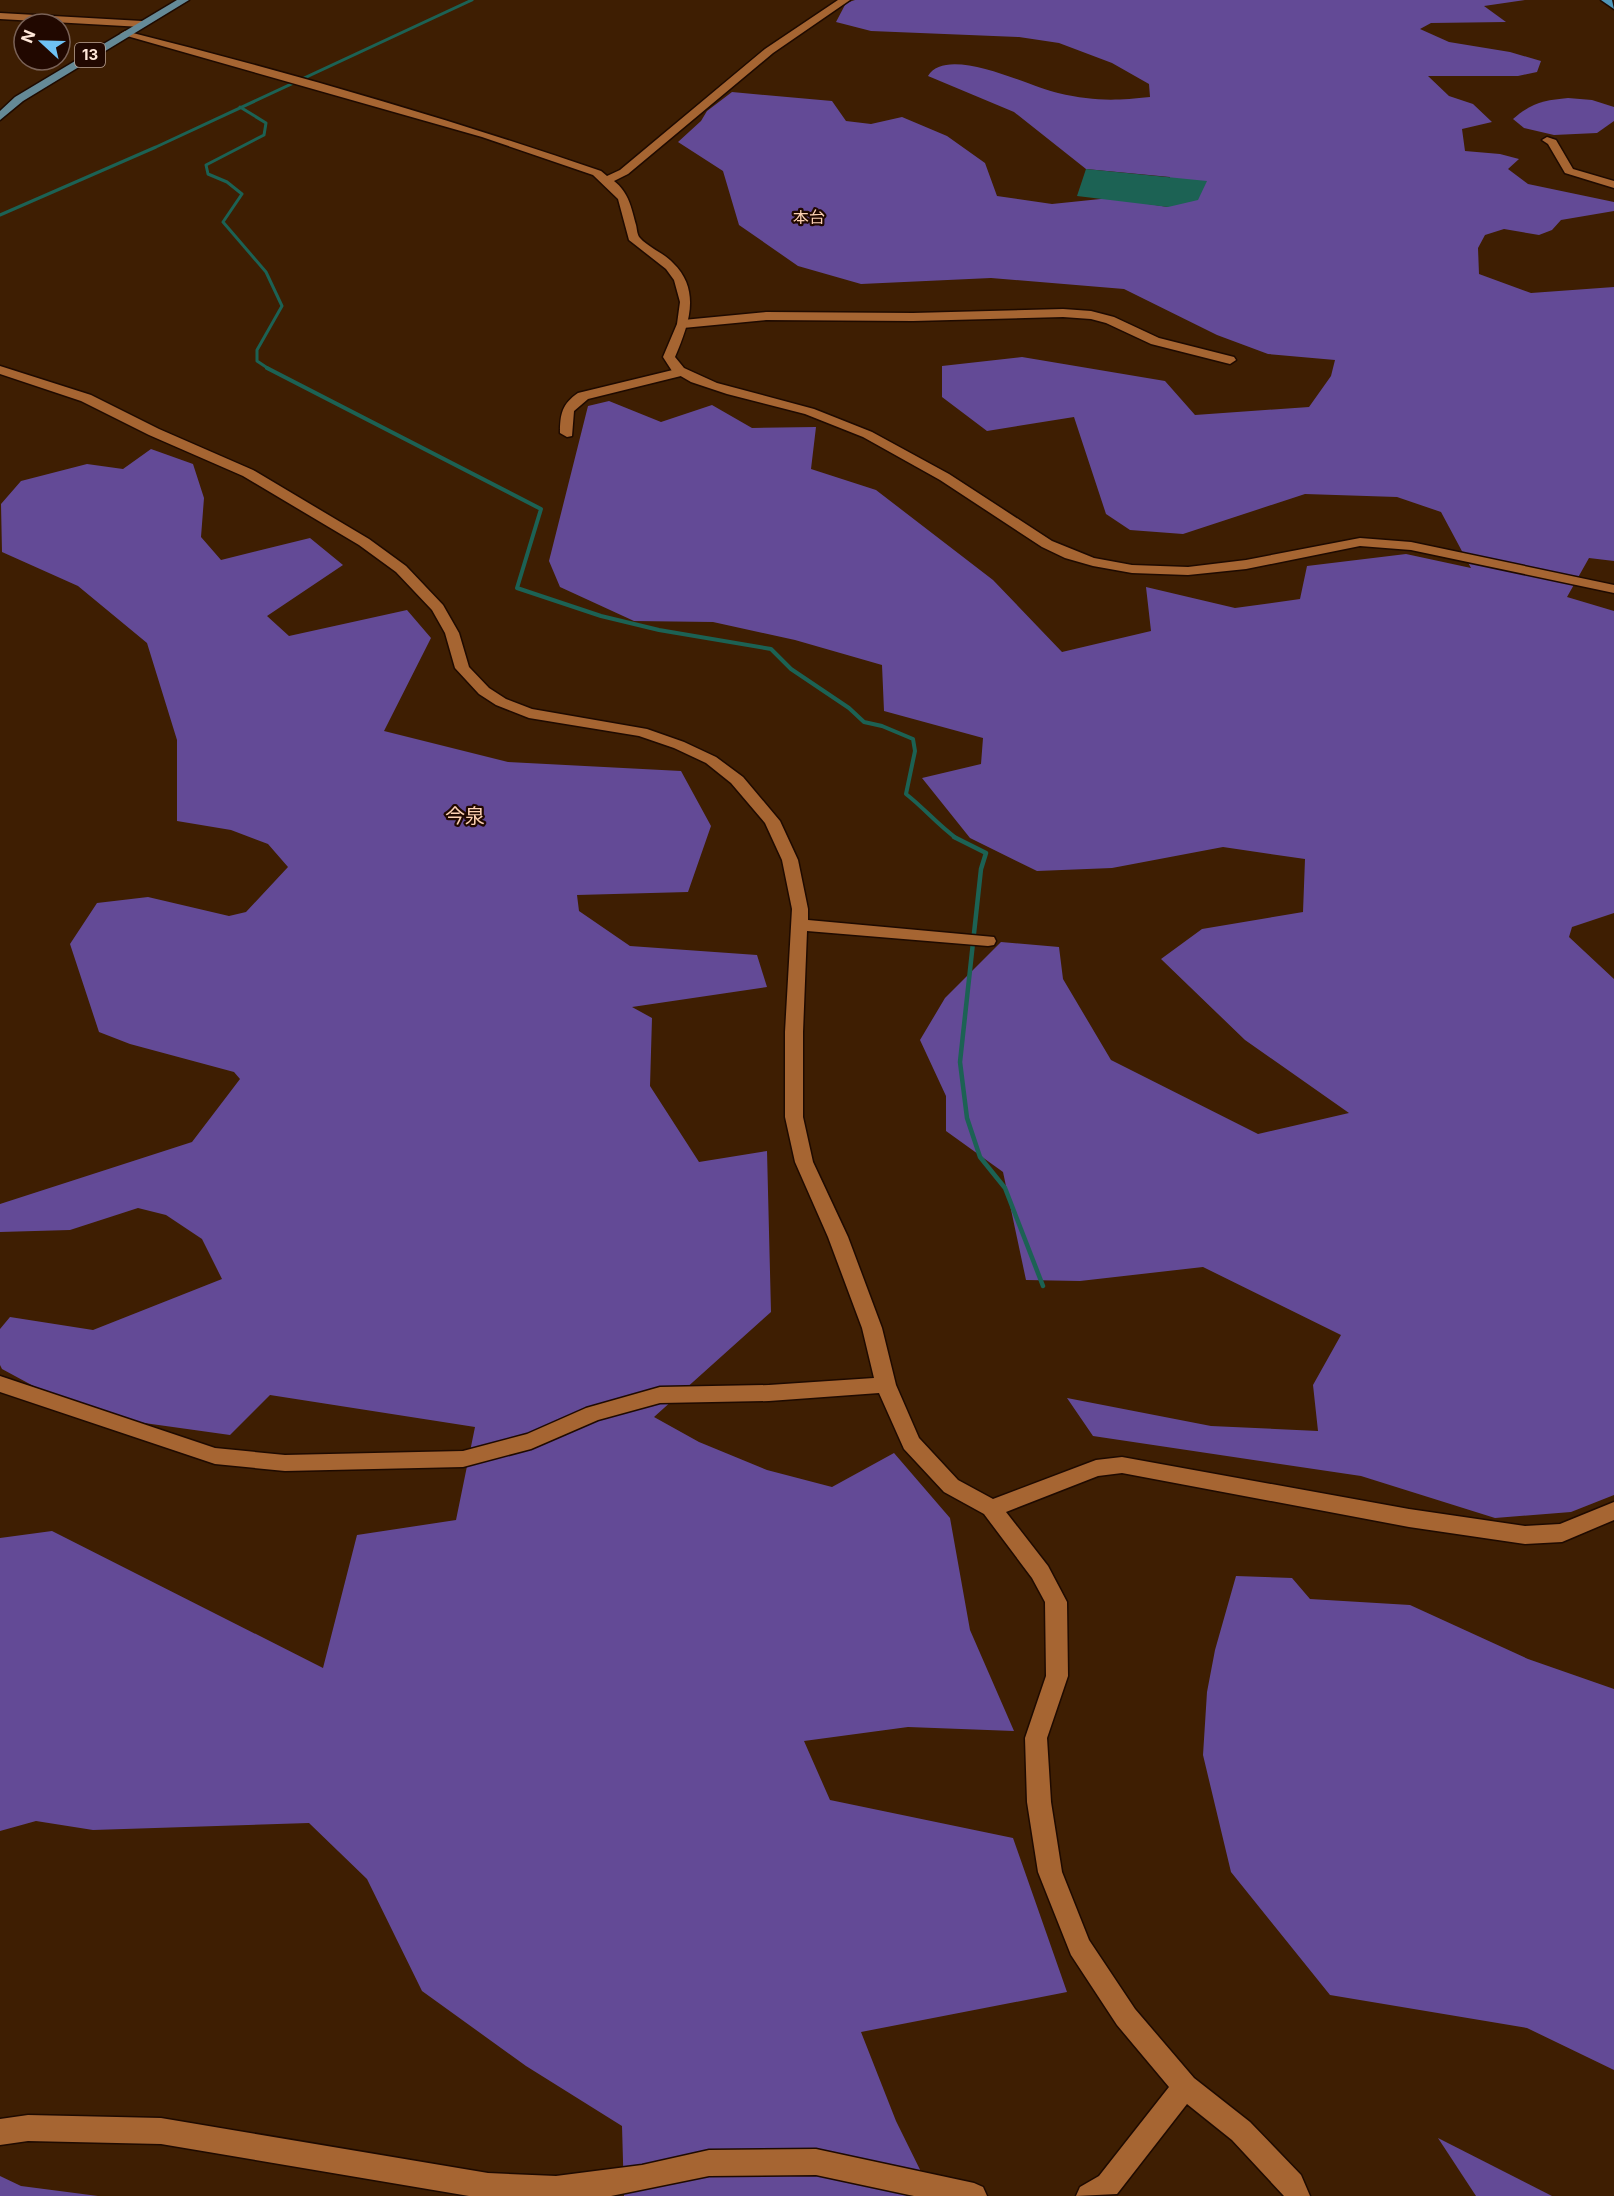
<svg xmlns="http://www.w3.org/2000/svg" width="1614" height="2196" viewBox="0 0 1614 2196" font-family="Inter,'Noto Sans JP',sans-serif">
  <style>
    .forest { fill: #634a96 }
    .water { fill: #1c6254 }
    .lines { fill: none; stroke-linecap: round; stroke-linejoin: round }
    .stream-far2 { stroke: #1c6254; stroke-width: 3 }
    .stream-far1 { stroke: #1c6254; stroke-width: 4 }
    .stream { stroke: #1c6254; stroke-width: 4.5 }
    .minor-casing { stroke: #1e0a00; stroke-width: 3 }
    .tertiary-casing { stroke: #1e0a00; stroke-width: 3 }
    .primary-casing { stroke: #1e0a00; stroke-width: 3 }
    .trunk-casing { stroke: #1e0a00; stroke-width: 3 }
    .minor { fill: #a66532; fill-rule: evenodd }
    .tertiary { fill: #a66532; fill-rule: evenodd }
    .primary { fill: #658a97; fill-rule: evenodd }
    .trunk { fill: #5096b8; fill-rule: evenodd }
    .labels { text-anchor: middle; stroke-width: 4.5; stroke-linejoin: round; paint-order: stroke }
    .shield { fill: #210800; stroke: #bca598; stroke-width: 1.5 }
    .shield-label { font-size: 15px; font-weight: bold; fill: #ffe8d9 }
    .far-quarter-label { font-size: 16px; fill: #fcd0b2; stroke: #210800 }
    .quarter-label { font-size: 20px; fill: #fcd0b2; stroke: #210800 }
  </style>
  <rect width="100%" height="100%" fill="#3e1e02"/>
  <g class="forest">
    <path d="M855 0H1525L1484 6 1506 22 1431 23 1420 29 1449 42 1510 52 1541 61 1537 72 1518 76H1428L1449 96 1473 104 1492 122 1462 129 1465 151 1500 154 1519 159 1508 169 1528 184 1614 202V211L1561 220 1552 230 1539 235 1504 229 1485 235 1478 248 1479 274 1531 293 1614 287V561L1589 558 1567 597 1614 611V913L1572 927 1569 937 1614 979V1495L1571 1512 1495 1518 1361 1476 1093 1436 1067 1398 1211 1426 1318 1431 1313 1385 1341 1335 1203 1267 1080 1281 1026 1280 1003 1172 946 1131V1096L920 1040 945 998 1001 942 1059 947 1063 979 1111 1060 1258 1134 1349 1113 1245 1040 1161 959 1202 929 1303 912 1305 859 1223 847 1112 868 1037 871 970 838 922 778 981 764 983 738 884 711 882 665 795 640 713 622 634 621 560 587 549 561 588 406 609 401 661 422 712 405 752 428 816 427 811 469 876 490 993 580 1062 652 1151 631 1146 587 1235 608 1300 599 1307 566 1406 554 1471 568 1441 512 1397 497 1305 494 1183 534 1130 530 1106 514 1074 417 987 431 942 397V366L1022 357 1165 381 1195 415 1309 407 1331 376 1335 360 1268 354 1217 335 1124 289 991 278 861 284 798 266 739 225 723 171 678 142 701 121 707 111 732 92 832 101 846 121 871 124 902 117 947 136 985 163 997 196 1052 204 1110 198 1168 207 1170 177 1086 169 1014 112 928 76C947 44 1030 87 1058 93 1093 101 1114 101 1150 97L1149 84 1112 63 1059 43 1019 37 871 31 836 22 846 3Z"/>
    <path d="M1568 98 1592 100 1614 107V121L1597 133 1554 135 1524 128 1513 119C1531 103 1545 100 1568 98Z"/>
    <polygon points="151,449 193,464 204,498 201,537 221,560 310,538 343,565 267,616 289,636 407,610 431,638 384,731 508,762 681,771 711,826 688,892 577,895 579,911 630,946 757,955 767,987 632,1007 652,1018 650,1086 699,1162 767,1151 771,1312 654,1417 699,1442 767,1470 832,1487 894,1453 950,1518 970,1630 1014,1731 908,1727 804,1741 830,1800 1013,1838 1067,1992 861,2032 896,2121 933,2196 624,2196 622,2126 526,2066 422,1991 367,1879 309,1823 93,1830 36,1821 0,1831 0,1538 52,1531 323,1668 357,1535 456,1520 475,1427 270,1395 230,1435 87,1415 2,1369 0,1365 0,1329 10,1317 93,1330 222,1279 202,1239 166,1215 138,1208 70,1230 0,1232 0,1204 192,1142 240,1079 234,1072 130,1044 99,1032 70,944 97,903 148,897 229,916 246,912 288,867 268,844 231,830 177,821 177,740 147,643 78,586 2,552 1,504 21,481 87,464 123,469"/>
    <polygon points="1236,1576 1292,1578 1310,1599 1410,1605 1528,1659 1614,1689 1614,2070 1527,2028 1330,1995 1231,1872 1203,1755 1207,1692 1215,1650"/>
    <polygon points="1438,2138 1552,2196 1476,2196"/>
    <polygon points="0,2176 21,2186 98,2196 0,2196"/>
  </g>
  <polygon class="water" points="1086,169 1207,181 1198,200 1168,207 1077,196"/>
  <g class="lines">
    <g class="stream-far2">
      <polyline points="240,107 266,123 264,135 206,165 208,174 227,182 242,194 223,222 266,272 282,306 257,350 257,361 269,369"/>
      <polyline points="0,215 156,147 472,0"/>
    </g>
    <path class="stream-far1" d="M267 368 541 509 517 588 601 616 659 630 771 649 791 669 849 708 864 722 882 726 913 739 915 751 906 794C924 808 938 825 956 838"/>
    <polyline class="stream" points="954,837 986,853 981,869 960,1062 967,1118 980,1157 1005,1188 1043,1286"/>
    <g class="minor-casing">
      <g id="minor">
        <polygon points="0,13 142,21 147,24 142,27 0,19"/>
        <polygon points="1547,137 1556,140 1573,169 1614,181 1614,188 1565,173 1548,144 1542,140"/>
        <polygon points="1063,309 1091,311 1114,317 1159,338 1234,357 1236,360 1230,364 1226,363 1151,344 1106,323 1091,319 1063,317 913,321 766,320 683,328 677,324 683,320 766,312 913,313"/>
        <polygon points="0,366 91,395 159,429 253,470 369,539 406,566 443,605 459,633 469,667 489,688 506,699 532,709 647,729 684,742 716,757 743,777 780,821 798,860 808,909 808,920 994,937 996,941 994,945 988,946 807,931 803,1032 803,1117 813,1162 848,1237 882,1328 896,1385 919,1438 958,1480 993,1499 1096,1460 1122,1457 1409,1509 1525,1526 1560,1524 1614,1502 1614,1520 1562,1542 1525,1544 1409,1527 1122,1473 1098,1476 1006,1512 1048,1566 1067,1602 1068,1676 1047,1738 1051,1802 1062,1872 1089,1940 1135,2009 1194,2078 1250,2122 1301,2175 1310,2196 1284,2196 1232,2140 1187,2104 1117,2194 1076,2196 1080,2187 1099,2176 1169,2087 1117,2025 1071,1955 1038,1872 1027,1802 1025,1738 1046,1676 1045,1602 1032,1578 984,1514 944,1492 904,1449 879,1393 769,1401 660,1403 598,1420 531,1449 463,1467 285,1471 215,1464 0,1392 0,1376 215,1448 285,1455 463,1451 527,1434 586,1408 660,1387 769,1385 874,1378 862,1328 828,1237 795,1162 785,1117 785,1032 792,909 782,860 765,823 731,783 706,763 674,748 639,736 529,718 496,705 479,694 455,668 445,633 432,610 396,572 359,545 243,476 149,435 81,401 0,374"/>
        <path d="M681 368 685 369 687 372 685 375 588 399 574 411 572 436 567 437 560 433C560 414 562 404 578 393Z"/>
        <polygon points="28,2115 161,2118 488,2173 556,2176 642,2165 709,2150 816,2149 974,2183 983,2187 987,2196 914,2196 816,2175 709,2176 611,2196 469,2196 161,2144 28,2141 0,2145 0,2119"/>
      </g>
    </g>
    <g class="tertiary-casing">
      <path id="tertiary" d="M838 0H850L773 53 628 174 614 181C629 193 631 207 636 225 637 229 637 235 640 238 649 248 664 253 673 263 702 291 688 326 675 357L684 368 717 383 814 409 872 432 949 474 1052 541 1094 558 1132 565 1188 567 1246 560 1360 538 1411 542 1614 585V593L1411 550 1360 546 1246 569 1188 575 1132 573 1093 566 1065 558 1042 547 940 480 863 437 805 414 727 394 691 382 672 371 663 357 677 324 680 302 674 280 666 269 629 240 618 199 593 175 482 137 120 34 125 31C285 71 444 117 601 171L607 176 620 170 765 49Z"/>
    </g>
    <g class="primary-casing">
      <polygon id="primary" points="177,0 189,0 23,101 0,120 0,111 15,97"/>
    </g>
    <g class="trunk-casing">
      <polygon id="trunk" points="1601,0 1612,0 1614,9"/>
    </g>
    <use href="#minor" class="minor"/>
    <use href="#tertiary" class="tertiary"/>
    <use href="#primary" class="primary"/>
    <use href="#trunk" class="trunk"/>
  </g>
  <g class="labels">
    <rect class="shield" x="75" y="43" width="30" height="24" rx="4.5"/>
    <g class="shield-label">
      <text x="90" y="60">13</text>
    </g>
    <g class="far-quarter-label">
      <text x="809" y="223">本台</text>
    </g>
    <g class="quarter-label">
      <text x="465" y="823">今泉</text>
    </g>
  </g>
  <g transform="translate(42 42) rotate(292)"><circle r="28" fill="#210800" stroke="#7a6257" stroke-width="1.5"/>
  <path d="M0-4.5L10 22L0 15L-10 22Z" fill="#6fc2f4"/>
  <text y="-9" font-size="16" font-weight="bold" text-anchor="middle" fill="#ffe8d9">N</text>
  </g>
</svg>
